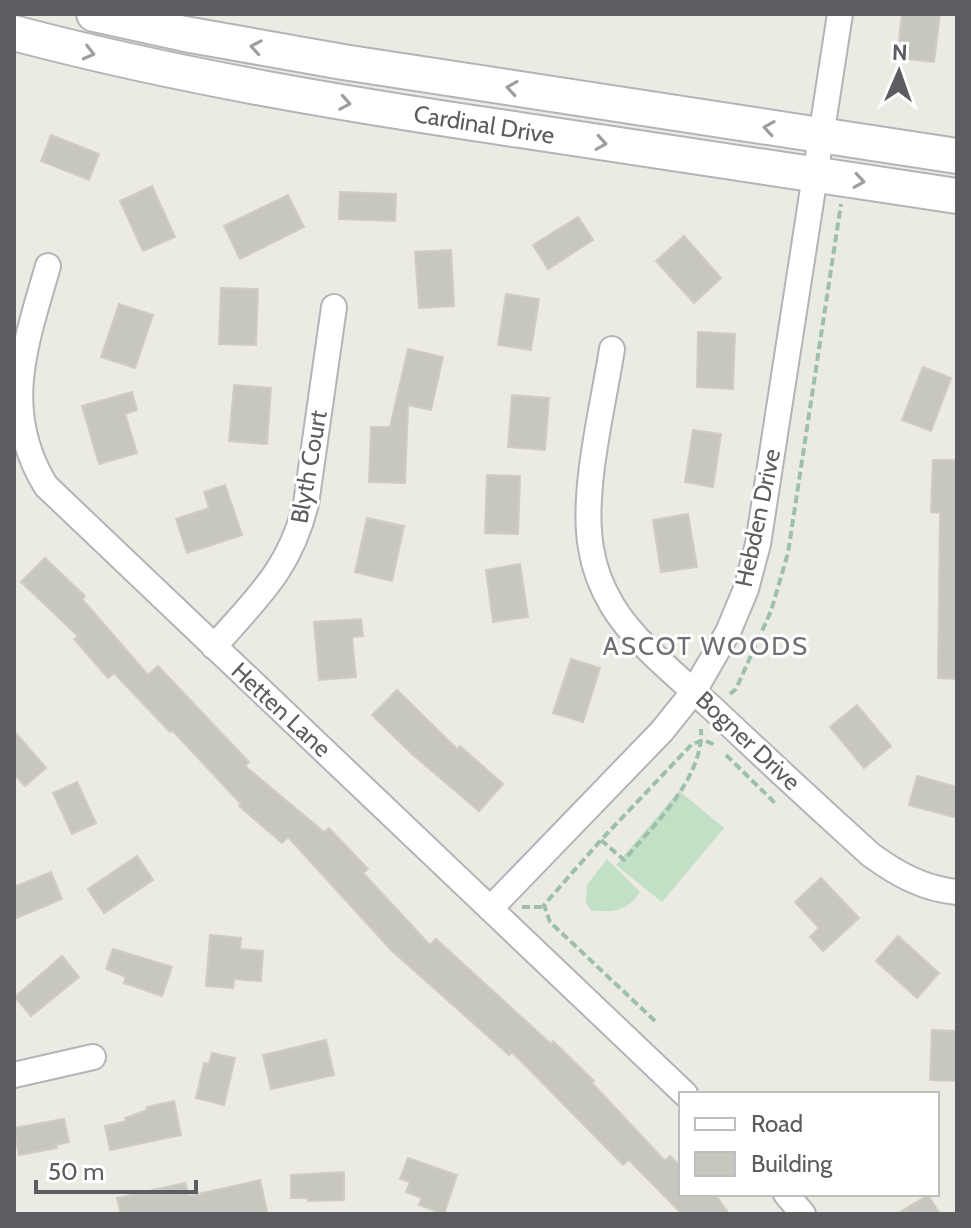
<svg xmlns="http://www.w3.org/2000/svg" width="971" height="1228" viewBox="0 0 971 1228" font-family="Cabin,sans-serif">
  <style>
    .green { fill: #c2e0c5 }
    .building { fill: #c7c6bf; stroke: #cfcdc2; stroke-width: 2 }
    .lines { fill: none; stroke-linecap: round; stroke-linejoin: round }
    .minor-casing { stroke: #b3b4b8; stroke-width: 28 }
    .secondary-casing { stroke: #b2b4b8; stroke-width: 38 }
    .path { stroke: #9cc0aa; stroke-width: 4; stroke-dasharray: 8 4; stroke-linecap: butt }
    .minor { stroke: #fff; stroke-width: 24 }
    .secondary { stroke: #fff; stroke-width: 34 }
    .oneway { stroke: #9d9ea0 }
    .labels { text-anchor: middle; stroke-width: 6; stroke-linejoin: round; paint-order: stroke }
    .street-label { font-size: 24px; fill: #5b5d61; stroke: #fff }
    .neighbourhood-label { font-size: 26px; letter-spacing: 2px; fill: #6c6f73; stroke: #fff }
  </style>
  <rect width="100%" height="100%" fill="#ebeae3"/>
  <g class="green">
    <polygon points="679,791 724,828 662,902 616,865"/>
    <path d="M607 859 640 892C627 911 614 913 591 910L586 903 587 885Z"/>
  </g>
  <g class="building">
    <polygon points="902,14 940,14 934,62 897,58"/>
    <polygon points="51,135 99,154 89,180 41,161"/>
    <polygon points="152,186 175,237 143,251 120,201"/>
    <polygon points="340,192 396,194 395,221 339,219"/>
    <polygon points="288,195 304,227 240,259 224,226"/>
    <polygon points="578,217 593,240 548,269 533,245"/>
    <polygon points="684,236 721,278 694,303 656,261"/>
    <polygon points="451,250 454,306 419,308 415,252"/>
    <polygon points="221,288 258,289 256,345 219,344"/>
    <polygon points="506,294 539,299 531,350 498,345"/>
    <polygon points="119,304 153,315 135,368 101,357"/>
    <polygon points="698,332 735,334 733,389 697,387"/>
    <polygon points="408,349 443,357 431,410 408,405 405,483 369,482 371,427 390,427"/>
    <polygon points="923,367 951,378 931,431 902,420"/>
    <polygon points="234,385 271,388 267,444 229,441"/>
    <polygon points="132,392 137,410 125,414 137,453 99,464 82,406"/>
    <polygon points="512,395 549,398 545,450 508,447"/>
    <polygon points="693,430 721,434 713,487 685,482"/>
    <polygon points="933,460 957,460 957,679 938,678 940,513 931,512"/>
    <polygon points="487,475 520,476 518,534 485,533"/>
    <polygon points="225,485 242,535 187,553 176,519 209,508 204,492"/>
    <polygon points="688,514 697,567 661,572 653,520"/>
    <polygon points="367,518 404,526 392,581 355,572"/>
    <polygon points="45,558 85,596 82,599 148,675 158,666 249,762 245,766 324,832 329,828 368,869 363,873 430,945 436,939 551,1044 553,1041 594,1081 592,1083 665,1161 670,1156 681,1167 681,1194 715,1194 729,1214 682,1214 629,1160 623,1165 512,1052 509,1055 391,950 288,837 282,843 239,806 241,804 172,730 170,732 114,673 108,678 74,639 78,636 21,582"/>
    <polygon points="520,564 528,617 493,622 486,570"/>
    <polygon points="361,619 363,636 352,637 356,677 319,680 314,622"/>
    <polygon points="571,659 600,668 583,722 553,713"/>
    <polygon points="397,690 457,749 460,746 503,784 479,811 412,754 372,715"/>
    <polygon points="857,705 891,746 864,768 830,727"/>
    <polygon points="14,731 46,768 25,786 14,774"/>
    <polygon points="917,776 957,787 957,818 909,805"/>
    <polygon points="77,782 96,823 72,834 53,793"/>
    <polygon points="137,856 153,880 104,913 88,889"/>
    <polygon points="51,872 62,899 14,919 14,887"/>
    <polygon points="821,878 859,918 823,951 810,937 819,928 795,902"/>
    <polygon points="210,935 241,938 240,949 263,951 261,981 234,979 233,988 206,986"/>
    <polygon points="898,936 939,973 917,998 876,961"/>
    <polygon points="113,949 172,967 162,996 124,983 126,977 106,969"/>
    <polygon points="62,956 79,977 31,1016 15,997"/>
    <polygon points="932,1030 957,1031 957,1081 930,1080"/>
    <polygon points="326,1040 334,1075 271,1089 263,1055"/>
    <polygon points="212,1053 235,1058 224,1105 196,1098 204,1063 209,1064"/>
    <polygon points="174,1101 181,1135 110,1150 105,1126 126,1121 125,1118 147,1110 147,1107"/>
    <polygon points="64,1119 69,1142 56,1145 57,1148 19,1155 14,1128"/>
    <polygon points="408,1158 457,1175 444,1214 419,1205 422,1198 406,1192 410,1182 400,1179"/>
    <polygon points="344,1172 344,1200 308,1201 308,1198 291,1198 291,1175"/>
    <polygon points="260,1180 267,1211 253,1214 121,1214 117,1198 185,1183 189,1196"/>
    <polygon points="928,1195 940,1214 897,1214"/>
  </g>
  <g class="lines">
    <g class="minor-casing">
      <g id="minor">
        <path d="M48 266C25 346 0 411 46 486L685 1094"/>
        <path d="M612 349C603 407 581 492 591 548 594 568 602 588 612 605 634 642 678 677 710 706 763 756 817 806 871 855 897 874 924 889 957 892"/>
        <path d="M214 647C257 597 289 571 306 504L334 307"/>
        <polyline points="491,908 662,731 694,691 728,632 746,589 758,544 840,14"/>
        <polyline points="14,1075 93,1057"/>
        <polyline points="786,1194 803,1214"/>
      </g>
    </g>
    <g class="secondary-casing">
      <g id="secondary">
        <polyline points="94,14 185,34 343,62 957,156"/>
        <path d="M14 33C180 77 350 105 520 130 665 152 811 174 957 196"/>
      </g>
    </g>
    <g class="path">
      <polyline points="730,694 736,689 771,611 788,553 841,204"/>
      <polyline points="726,755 776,804"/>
      <path d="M601 840 624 860C653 826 704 778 701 729"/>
      <polyline points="522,907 544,907"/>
      <polyline points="655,1021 550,922 544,905 601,840 692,744 704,740 717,746"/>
    </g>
    <use href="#minor" class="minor"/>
    <use href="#secondary" class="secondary"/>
  </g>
  <defs><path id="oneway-chevron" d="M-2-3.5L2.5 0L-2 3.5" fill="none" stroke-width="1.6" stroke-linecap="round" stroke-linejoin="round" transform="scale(2)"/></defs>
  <g class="oneway">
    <use href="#oneway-chevron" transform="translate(256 47) rotate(-170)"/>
    <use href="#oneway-chevron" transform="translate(89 53) rotate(14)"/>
    <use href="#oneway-chevron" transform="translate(512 88) rotate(-171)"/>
    <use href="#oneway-chevron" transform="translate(345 103) rotate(10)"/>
    <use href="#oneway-chevron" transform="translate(769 128) rotate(-171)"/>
    <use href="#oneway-chevron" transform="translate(601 143) rotate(9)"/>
    <use href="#oneway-chevron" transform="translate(859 181) rotate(9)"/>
  </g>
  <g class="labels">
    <g class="street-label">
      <text transform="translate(484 125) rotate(9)" y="8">Cardinal Drive</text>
      <text transform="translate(309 467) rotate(-80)" y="8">Blyth Court</text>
      <text transform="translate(758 518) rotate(-78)" y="8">Hebden Drive</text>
      <text transform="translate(281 710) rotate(43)" y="8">Hetten Lane</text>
      <text transform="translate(748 741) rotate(43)" y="8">Bogner Drive</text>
    </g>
    <g class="neighbourhood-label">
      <text x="706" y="655">ASCOT WOODS</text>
    </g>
  </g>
  <rect width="971" height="1228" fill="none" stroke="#5b5d61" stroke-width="32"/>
  <rect x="679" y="1092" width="260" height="104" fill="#ffffff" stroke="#bdbec0" stroke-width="2"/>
  <rect x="695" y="1118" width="40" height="12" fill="#ffffff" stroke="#bdbec0" stroke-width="2"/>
  <text x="751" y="1132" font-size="24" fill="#5b5d61">Road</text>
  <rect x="695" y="1152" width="40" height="24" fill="#c7c6bf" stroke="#bdbec0" stroke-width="2"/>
  <text x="751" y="1172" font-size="24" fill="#5b5d61">Building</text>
  <g transform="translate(899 72) rotate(2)" stroke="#ffffff" stroke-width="6" paint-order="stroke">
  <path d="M0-6L14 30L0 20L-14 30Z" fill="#5b5d61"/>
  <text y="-12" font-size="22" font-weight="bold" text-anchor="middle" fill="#5b5d61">N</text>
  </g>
  <path d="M36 1180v12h160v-12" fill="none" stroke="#5b5d61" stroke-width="4"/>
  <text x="48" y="1180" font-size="24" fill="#5b5d61" stroke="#ffffff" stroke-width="6" paint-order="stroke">50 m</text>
</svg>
